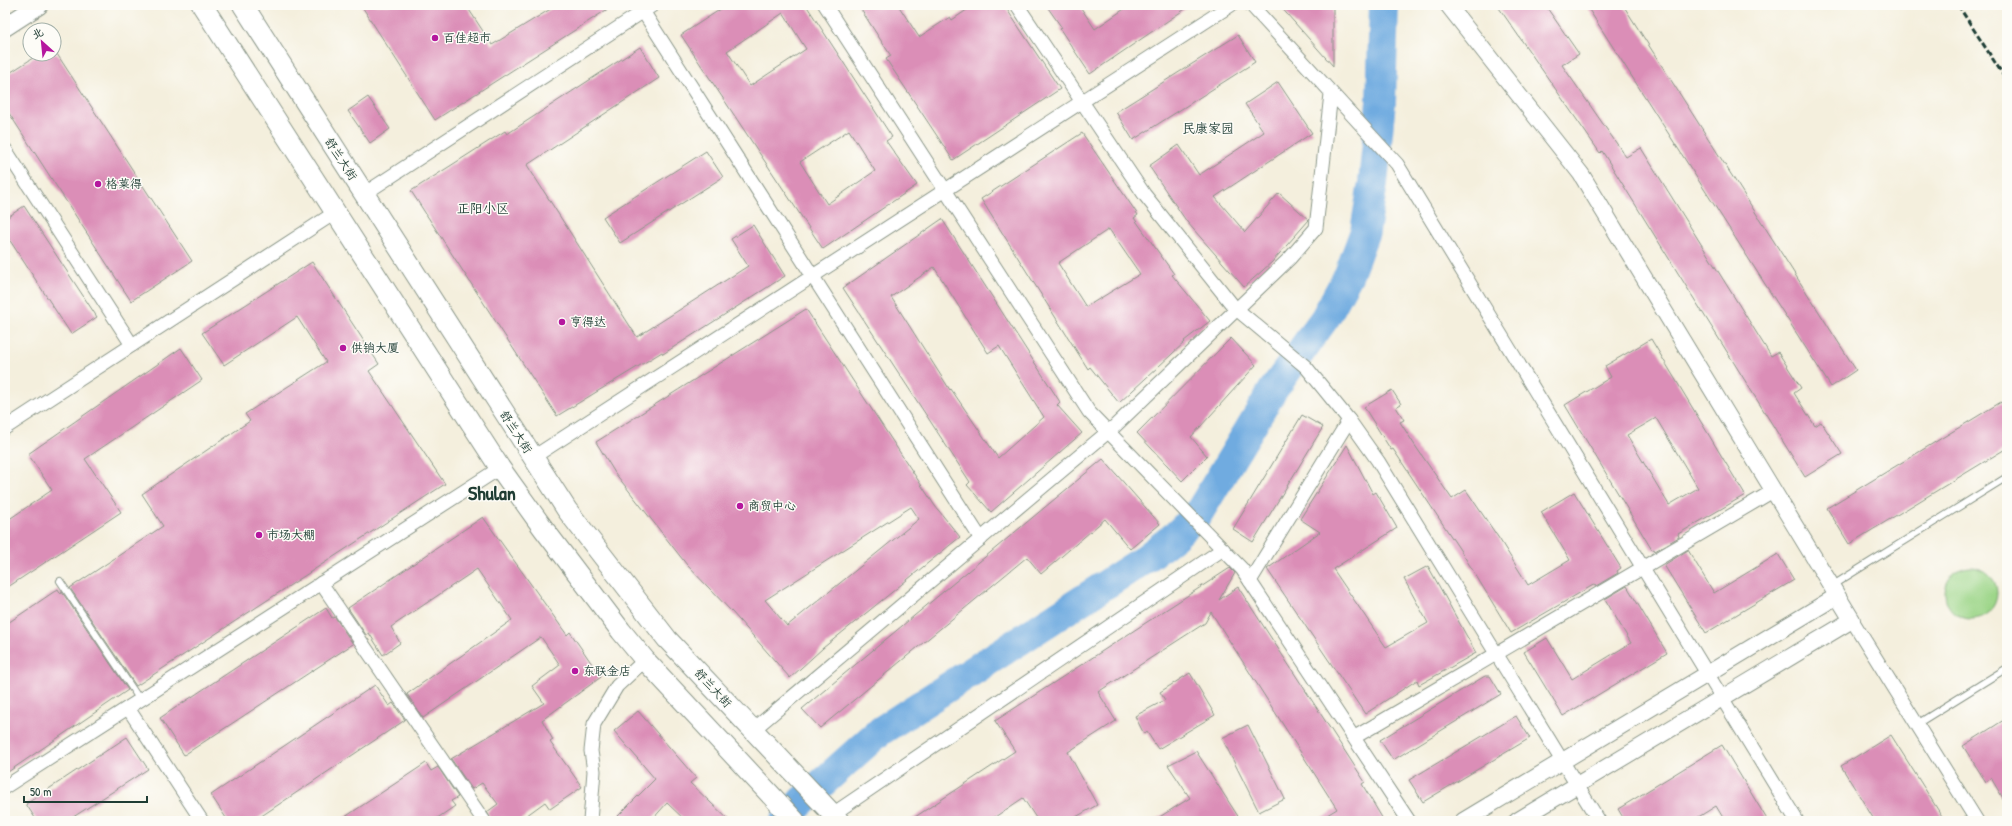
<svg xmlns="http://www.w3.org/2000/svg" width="2012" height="826" viewBox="0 0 2012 826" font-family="'Patrick Hand','LXGW WenKai TC',sans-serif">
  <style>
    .green { fill: #9dd689; stroke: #5e8a5e }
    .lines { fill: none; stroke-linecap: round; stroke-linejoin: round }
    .river { stroke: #6fabe0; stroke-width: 30 }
    .building { fill: #db8eb7; fill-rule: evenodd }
    .service-casing { stroke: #8a9688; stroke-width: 8 }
    .minor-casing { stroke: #8a9688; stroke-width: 15 }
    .tertiary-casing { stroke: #8a9688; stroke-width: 18 }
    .secondary-casing { stroke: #8a9688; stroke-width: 20 }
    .primary-casing { stroke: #8a9688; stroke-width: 22 }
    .service { stroke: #fff; stroke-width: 6 }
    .minor { stroke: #fff; stroke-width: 13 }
    .tertiary { stroke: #fff; stroke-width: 16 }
    .secondary { stroke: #fff; stroke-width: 18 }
    .primary { stroke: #fff; stroke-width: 20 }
    .rail { stroke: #1f3d34; stroke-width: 3; stroke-dasharray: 6 3; stroke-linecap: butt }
    .poi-dot { fill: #b5179e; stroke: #fdfcf7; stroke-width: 1.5 }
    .labels { text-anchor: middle; stroke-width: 3; stroke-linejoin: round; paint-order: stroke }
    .poi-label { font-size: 12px; fill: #1f3d34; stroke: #fdfcf7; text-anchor: start }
    .street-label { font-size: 12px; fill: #1f3d34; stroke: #fdfcf7 }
    .neighbourhood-label { font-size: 13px; fill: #1f3d34; stroke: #fdfcf7 }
    .town-label { font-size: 20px; font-weight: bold; fill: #1f3d34; stroke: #fdfcf7 }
  </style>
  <rect width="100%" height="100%" fill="#fdfcf7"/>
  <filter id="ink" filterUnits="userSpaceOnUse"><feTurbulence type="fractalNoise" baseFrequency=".025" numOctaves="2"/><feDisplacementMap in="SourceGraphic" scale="8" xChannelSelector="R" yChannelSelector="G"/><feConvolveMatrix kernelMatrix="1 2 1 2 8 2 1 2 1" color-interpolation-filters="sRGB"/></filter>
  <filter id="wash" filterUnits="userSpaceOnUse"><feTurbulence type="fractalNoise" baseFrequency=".012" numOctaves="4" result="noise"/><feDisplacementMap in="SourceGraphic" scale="16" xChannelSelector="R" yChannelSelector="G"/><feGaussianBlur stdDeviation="0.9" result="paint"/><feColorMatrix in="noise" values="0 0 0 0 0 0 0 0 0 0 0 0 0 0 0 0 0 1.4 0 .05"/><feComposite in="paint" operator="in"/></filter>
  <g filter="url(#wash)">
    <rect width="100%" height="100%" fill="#f4efdd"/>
    <circle class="green" cx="1971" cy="593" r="26"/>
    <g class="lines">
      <polyline class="river" points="785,821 802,801 879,732 1145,559 1175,536 1198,514 1273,390 1325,318 1349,274 1365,231 1373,183 1381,102 1384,5"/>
    </g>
    <g id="blocks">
      <g class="building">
        <polygon points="361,5 466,5 492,45 557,5 614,5 435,120"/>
        <path d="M727 5H806L892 137 886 141 917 185 823 249 681 35ZM783 13 806 49 750 86 727 51ZM849 130 875 171 827 204 800 162Z"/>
        <polygon points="858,5 898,5 919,37 950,17 952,20 974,5 1004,5 1060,89 953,160 886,59 891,56"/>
        <polygon points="1046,5 1079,5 1095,29 1130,5 1191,5 1090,74 1060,29 1062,28"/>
        <polygon points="1279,5 1333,5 1333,66"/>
        <polygon points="1497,5 1545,5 1579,54 1562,65 1626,157 1641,148 1771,356 1778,352 1801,388 1794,393 1815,426 1821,422 1842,454 1805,477 1602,151 1600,153"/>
        <polygon points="1586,5 1623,5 1856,370 1831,387"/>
        <polygon points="1238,35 1255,62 1133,140 1116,112"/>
        <polygon points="640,47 659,78 527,165 637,337 748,266 731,239 753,225 785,276 663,354 662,352 557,416 411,191 505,131 507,134"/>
        <polygon points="39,54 57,54 192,261 131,301 5,107 5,76"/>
        <polygon points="1278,82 1312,133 1215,197 1245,232 1279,193 1309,220 1272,262 1244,287 1187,222 1149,166 1179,145 1199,175 1264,132 1245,104"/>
        <polygon points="368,97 390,129 370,143 348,111"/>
        <path d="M1082 133 1138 215 1134 218 1174 274 1172 275 1210 321 1184 341 1185 342 1119 403 1090 367 1088 369 981 199ZM1109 229 1140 274 1086 307 1058 263Z"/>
        <polygon points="706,151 723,177 620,243 603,217"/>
        <polygon points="24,206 97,317 71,334 5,233 5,219"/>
        <path d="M942 219 1060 402 1057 405 1082 433 991 512 967 485 970 482 843 288ZM934 267 988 353 999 346 1044 417 998 458 951 389 950 390 891 297Z"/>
        <polygon points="312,262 379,364 369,371 445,484 136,686 70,588 163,526 142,494 250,421 245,414 326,362 297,317 224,365 202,333"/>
        <path d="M806 309 935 506 960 537 823 648 790 678 732 612 687 565 615 473 596 442ZM911 507 919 519 787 626 765 600Z"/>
        <polygon points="1231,338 1256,365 1191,437 1207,456 1182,481 1137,433"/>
        <path d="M1651 339 1745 495 1678 534 1679 537 1655 551 1654 549 1652 550 1565 405 1611 377 1605 366ZM1656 418 1698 488 1669 505 1627 435Z"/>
        <polygon points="181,348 202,380 85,459 121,512 5,589 5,522 52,490 28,454"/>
        <polygon points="1392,390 1401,404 1396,407 1404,420 1400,422 1416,447 1452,499 1466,490 1500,540 1528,585 1570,560 1541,512 1574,492 1621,568 1617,571 1618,573 1596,586 1595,584 1511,633 1464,556 1393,449 1391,450 1364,407"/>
        <polygon points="2001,402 2007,412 2007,448 1849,544 1827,508"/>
        <polygon points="1302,415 1323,427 1253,542 1233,529"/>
        <polygon points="1347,445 1373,494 1376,492 1397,528 1333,569 1386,647 1428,623 1404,579 1428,566 1476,653 1419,685 1417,680 1365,714 1267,569 1320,532 1300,519"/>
        <polygon points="1103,459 1160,524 1130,549 1105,519 1041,574 1027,557 820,728 802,709"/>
        <polygon points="483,517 567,635 570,632 601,677 542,720 553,740 550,742 582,787 550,809 545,802 519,821 492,821 487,812 498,804 482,783 472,789 451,759 544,703 532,686 560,665 541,637 423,718 407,694 512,620 477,569 391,627 400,643 383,655 369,633 366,635 348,608"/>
        <polygon points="1688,550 1714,593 1778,554 1794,580 1706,633 1664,565"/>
        <polygon points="1230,568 1235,573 1219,600 1238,587 1365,782 1362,784 1384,821 1317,821 1337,809 1211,612 1205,623 1098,692 1116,721 1068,752 1097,805 1069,821 1038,821 1023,798 989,821 909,821 1015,751 995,721"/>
        <polygon points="1627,586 1667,653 1563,716 1524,652 1547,638 1572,679 1631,643 1605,599"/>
        <polygon points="58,589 61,594 62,592 128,690 5,774 5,625"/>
        <polygon points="326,608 332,618 335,617 353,644 184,755 160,718"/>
        <polygon points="1190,673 1215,715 1158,749 1147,732 1144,734 1135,716 1165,700 1160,692"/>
        <polygon points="1485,676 1490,676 1501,694 1393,760 1380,740"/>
        <polygon points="375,685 389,706 393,703 405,720 254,821 228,821 211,795"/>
        <polygon points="638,711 696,778 690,783 730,821 686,821 667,803 651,821 613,821 655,779 614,731"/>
        <polygon points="1516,716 1530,738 1423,802 1409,780"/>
        <polygon points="2007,718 2007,805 1991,778 1986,782 1963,746"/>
        <polygon points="1248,725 1285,799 1259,812 1222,738"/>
        <polygon points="1891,735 1945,821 1875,821 1841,766"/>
        <polygon points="127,737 148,769 67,821 37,821 26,804"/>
        <polygon points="1722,745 1768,821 1725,821 1716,806 1692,821 1625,821 1618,809"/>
        <polygon points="1196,751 1241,821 1153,821 1190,798 1168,765"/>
        <polygon points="426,763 431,771 438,767 458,797 451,801 455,806 433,821 339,821"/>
      </g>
    </g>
  </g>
  <g filter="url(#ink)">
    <use href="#blocks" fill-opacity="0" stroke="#8a9688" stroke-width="1"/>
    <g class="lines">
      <g class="service-casing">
        <g id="service">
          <polyline points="60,581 140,700"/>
          <polyline points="1833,585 2007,477"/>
          <polyline points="1917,724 2007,668"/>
        </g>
      </g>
      <g class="minor-casing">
        <g id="minor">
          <polyline points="639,5 981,539"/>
          <polyline points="825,5 1089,412 1242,569 1409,821"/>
          <polyline points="1017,5 1144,194 1234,307 1306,367 1349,420 1378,461 1599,821"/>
          <polyline points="1251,5 1397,164 1797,821"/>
          <polyline points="5,149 132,345"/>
          <polyline points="364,194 653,5"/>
          <polyline points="5,428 336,212"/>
          <polyline points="532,458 1231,5"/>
          <polyline points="1250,581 1349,420"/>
          <polyline points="321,583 484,821"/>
          <polyline points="1852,620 1977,821"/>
          <polyline points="128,708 202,821"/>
          <polyline points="753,730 1115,426 1290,258 1316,228 1331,94"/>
          <polyline points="1355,737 1773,491"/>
          <polyline points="5,787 500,468"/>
          <polyline points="833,814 1223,549"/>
          <polyline points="590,821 594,771 591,751 594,724 617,686 645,660"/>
        </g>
      </g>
      <g class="tertiary-casing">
        <g id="tertiary">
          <polyline points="1448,5 1581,174 1852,620 1517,821"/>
          <polyline points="1463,821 1837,596"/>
        </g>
      </g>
      <g class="secondary-casing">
        <polyline id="secondary" points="5,27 39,5"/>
      </g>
      <g class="primary-casing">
        <g id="primary">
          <polyline points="202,5 500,468 543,528 621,631 645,660 795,821"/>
          <polyline points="243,5 567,510 667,639 839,821"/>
        </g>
      </g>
      <use href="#service" class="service"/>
      <use href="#minor" class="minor"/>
      <use href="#tertiary" class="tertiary"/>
      <use href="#secondary" class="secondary"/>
      <use href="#primary" class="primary"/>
      <polyline class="rail" points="1958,5 2007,81"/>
    </g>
  </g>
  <g class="poi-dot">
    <circle cx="435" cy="38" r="4"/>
    <circle cx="98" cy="184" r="4"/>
    <circle cx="562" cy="322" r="4"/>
    <circle cx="343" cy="348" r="4"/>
    <circle cx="740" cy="506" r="4"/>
    <circle cx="259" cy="535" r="4"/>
    <circle cx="575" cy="671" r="4"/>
  </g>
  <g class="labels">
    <g class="poi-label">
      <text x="443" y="42">百佳超市</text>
      <text x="106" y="188">格莱得</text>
      <text x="570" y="326">亨得达</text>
      <text x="351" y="352">供销大厦</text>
      <text x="748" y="510">商贸中心</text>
      <text x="267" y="539">市场大棚</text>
      <text x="583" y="675">东联金店</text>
    </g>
    <g class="street-label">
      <text transform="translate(341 159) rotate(57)" y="4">舒兰大街</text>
      <text transform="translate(516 432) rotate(57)" y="4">舒兰大街</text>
      <text transform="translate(713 688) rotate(47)" y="4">舒兰大街</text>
    </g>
    <g class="neighbourhood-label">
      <text x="1208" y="133">民康家园</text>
      <text x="483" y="213">正阳小区</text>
    </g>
    <g class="town-label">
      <text x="492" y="500">Shulan</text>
    </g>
  </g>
  <rect width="2012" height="826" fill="none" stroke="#fdfcf7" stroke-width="20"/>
  <g transform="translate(42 42) rotate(333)"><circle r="19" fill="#fdfcf7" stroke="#a4b0a9"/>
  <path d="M0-3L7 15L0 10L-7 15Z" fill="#b5179e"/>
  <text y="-6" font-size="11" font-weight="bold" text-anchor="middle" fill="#1f3d34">北</text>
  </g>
  <path d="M24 796v6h123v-6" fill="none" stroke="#1f3d34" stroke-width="2"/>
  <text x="30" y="796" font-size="12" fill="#1f3d34" stroke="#fdfcf7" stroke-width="3" paint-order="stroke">50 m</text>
</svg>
